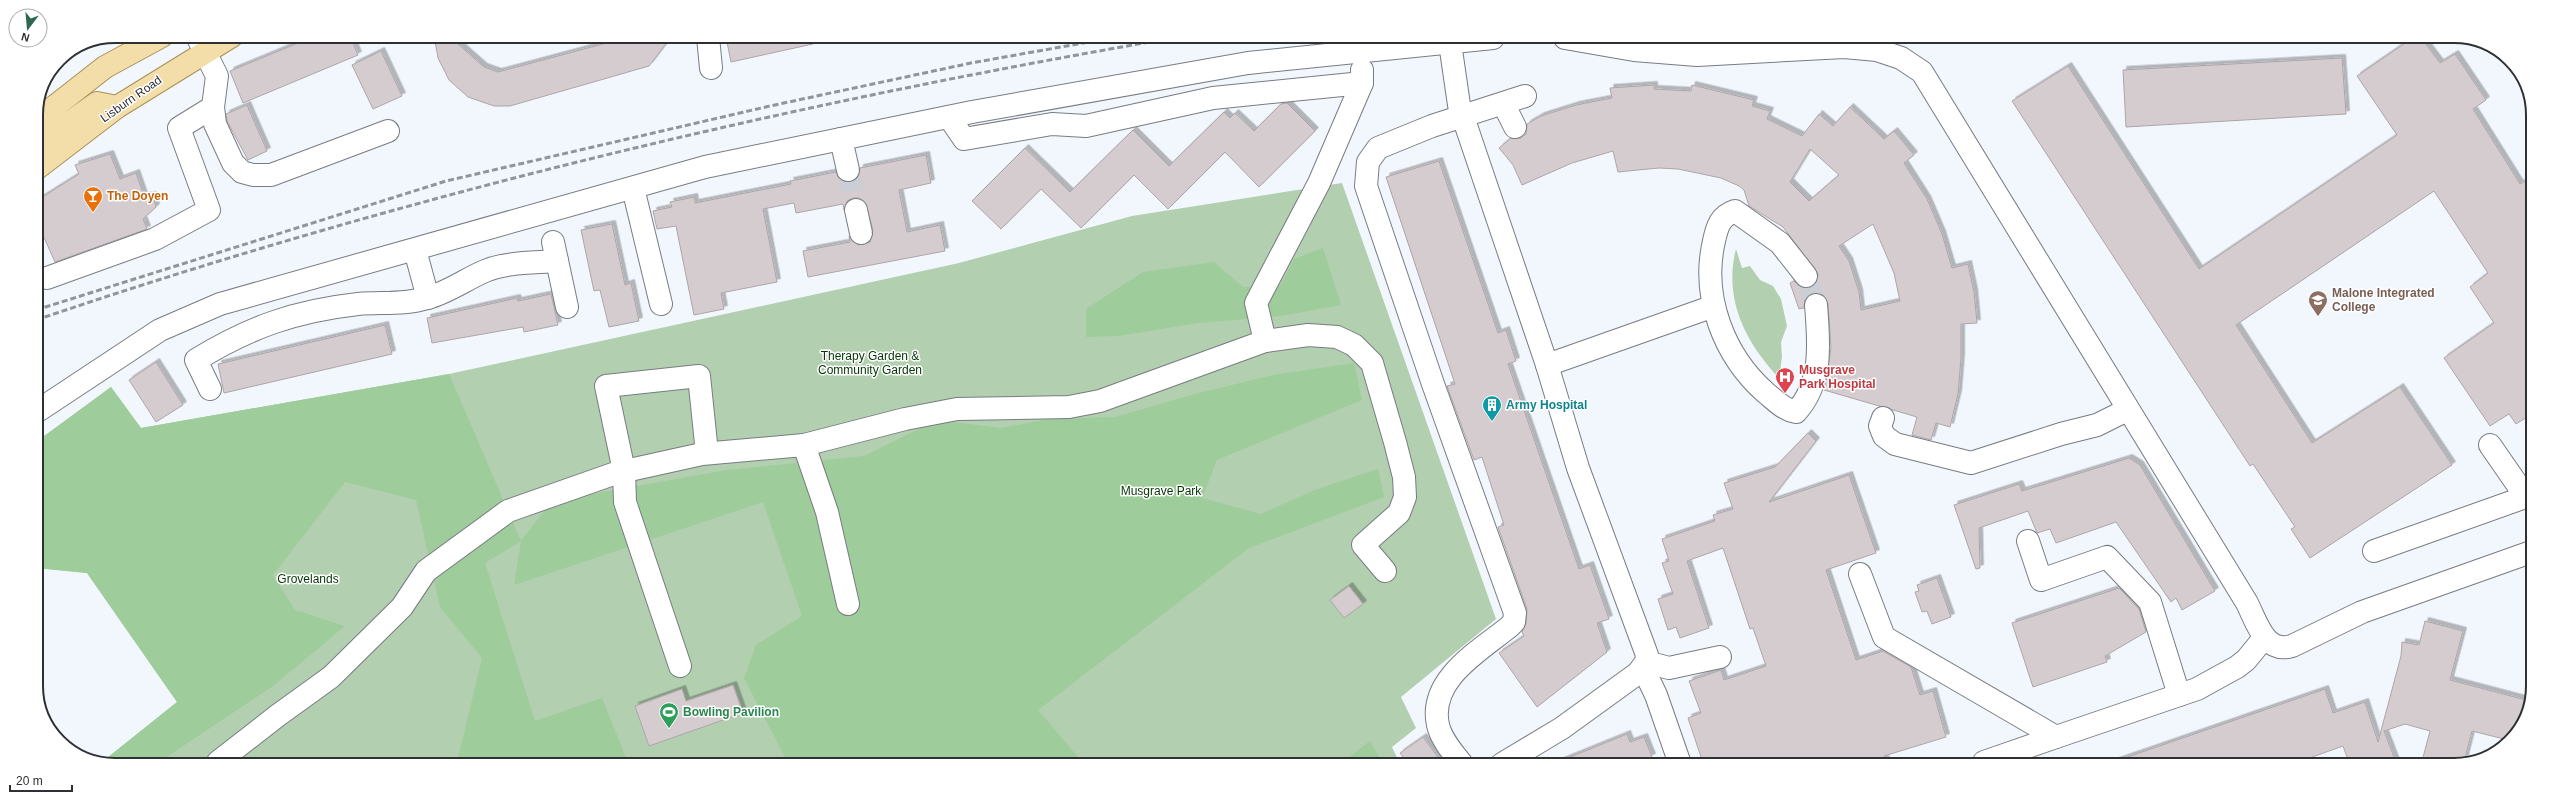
<svg xmlns="http://www.w3.org/2000/svg" width="2569" height="801" viewBox="0 0 2569 801" font-family="Helvetica,sans-serif">
  <style>
    .green { fill: #b2cfb0 }
    .forest { fill: #9fcc9b }
    .building { fill: #d5cccf; stroke: #ada5a8; fill-rule: evenodd; filter: url(#shadow) }
    .lines { fill: none; stroke-linecap: round; stroke-linejoin: round }
    .minor-tunnel { stroke: #cbcfd5; stroke-width: 22; stroke-dasharray: 22 11; stroke-linecap: butt }
    .minor-casing { stroke: #787c82; stroke-width: 24 }
    .major-casing { stroke: #a99259; stroke-width: 24 }
    .minor { stroke: #fff; stroke-width: 22 }
    .major { stroke: #f3dda8; stroke-width: 22 }
    .rail { stroke: #91959a; stroke-width: 3; stroke-dasharray: 6 3; stroke-linecap: butt }
    .labels { text-anchor: middle; stroke-width: 3; stroke-linejoin: round; paint-order: stroke }
    .street-label { font-size: 12px; fill: #2e3033; stroke: #fff }
    .food-label { font-size: 12px; font-weight: bold; fill: #c56008; stroke: #fff; text-anchor: start }
    .education-label { font-size: 12px; font-weight: bold; fill: #785e54; stroke: #fff; text-anchor: start }
    .park-label { font-size: 12px; fill: #043505; stroke: #fff }
    .health-label { font-size: 12px; font-weight: bold; fill: #be3a42; stroke: #fff; text-anchor: start }
    .culture-label { font-size: 12px; font-weight: bold; fill: #0d838f; stroke: #fff; text-anchor: start }
    .leisure-label { font-size: 12px; font-weight: bold; fill: #27864d; stroke: #fff; text-anchor: start }
    .rim { fill: none; stroke: #2e3033; stroke-width: 2 }
  </style>
  <defs>
    <filter id="shadow"><feDropShadow dx="3.5" dy="-3.5" stdDeviation="0" flood-color="#0004"/></filter>
  </defs>
  <rect width="100%" height="100%" fill="#f2f7fe"/>
  <g class="green">
    <polygon points="1342,183 1496,619 1401,697 1416,728 1392,747 1400,764 102,762 177,702 87,573 36,568 36,442 111,387 141,428 449,374 959,263 1132,216"/>
    <path d="M1736 249 1742 268 1750 266 1760 280 1773 286 1781 299 1787 326 1781 342 1782 357 1779 378C1746 343 1723 299 1736 249Z"/>
  </g>
  <g class="forest">
    <polygon points="1323,248 1341,305 1281,316 1198,323 1118,336 1086,337 1086,309 1143,272 1214,262 1243,287 1280,286 1294,259"/>
    <polygon points="1354,363 1362,400 1217,460 1202,498 1261,514 1315,490 1378,469 1384,497 1249,548 1038,710 1083,763 788,763 744,678 756,645 802,616 763,502 514,585 521,541 485,563 535,721 602,698 628,763 457,763 482,658 440,607 416,500 345,482 273,575 295,610 345,626 273,686 159,762 102,762 177,702 87,573 36,568 36,442 111,387 141,428 449,374 521,541 552,501 727,470 864,456 937,420 1001,428 1049,419 1115,417 1195,394 1273,375"/>
    <polygon points="1370,741 1383,764 1341,764"/>
  </g>
  <g class="building">
    <polygon points="315,36 350,36 358,55 243,103 230,71"/>
    <polygon points="434,36 449,36 484,67 498,72 614,41 623,37 671,37 649,66 510,106 494,106 468,97 449,80 438,58"/>
    <polygon points="726,37 812,37 813,44 731,62"/>
    <polygon points="2411,39 2422,39 2440,63 2455,54 2486,100 2473,109 2520,184 2533,176 2532,414 2516,424 2509,414 2490,426 2444,358 2494,323 2470,287 2488,273 2434,191 2236,325 2312,443 2400,387 2452,465 2310,558 2291,529 2295,527 2253,464 2250,466 2012,101 2068,66 2199,269 2397,135 2357,76"/>
    <polygon points="381,51 402,96 373,109 352,65"/>
    <polygon points="2342,58 2346,114 2126,127 2123,70"/>
    <path d="M1654 85V89L1691 91 1692 85 1754 100 1752 106 1770 111 1767 119 1802 136 1819 114 1833 126 1850 107 1884 139 1894 131 1914 155 1904 163 1927 199 1942 234 1952 268 1968 264 1974 292 1977 323 1961 324V358L1958 394 1950 427 1936 423 1931 440 1912 435 1917 417 1824 390 1831 348 1828 304 1822 294 1815 293 1805 299 1804 308 1799 309 1790 283 1794 281 1801 287 1808 288 1817 281 1818 274 1783 227 1749 206 1744 190 1739 186 1721 178 1678 169 1659 168 1618 172 1613 151 1572 163 1522 185 1513 165 1499 148 1511 138H1521L1526 134 1527 124 1541 116 1576 105 1612 98 1610 88ZM1810 149 1839 175 1809 201 1790 182ZM1873 224 1894 273 1900 301 1861 310 1859 292 1849 261 1839 246Z"/>
    <polygon points="1287,103 1315,131 1259,187 1225,152 1168,209 1134,175 1081,228 1041,189 1001,229 972,201 1025,148 1070,192 1133,130 1169,166 1224,112 1230,118 1235,113 1254,131 1281,104"/>
    <polygon points="247,105 267,151 248,160 227,121 226,114"/>
    <polygon points="110,154 120,179 136,173 144,196 153,195 156,207 143,219 147,229 55,262 36,220 36,201 79,174 75,165"/>
    <polygon points="926,155 931,183 899,190 907,232 940,225 945,251 808,277 803,251 850,242 849,236 858,245 870,242 873,230 865,202 859,198 853,198 847,201 844,210 843,204 796,213 794,203 763,209 777,282 721,293 724,309 694,315 676,226 657,229 653,211 672,207 670,202 694,197 695,203 791,184 790,181 836,172 839,179 850,182 857,179 860,168"/>
    <polygon points="1439,161 1498,333 1506,330 1516,361 1508,364 1579,569 1590,565 1609,619 1597,623 1607,652 1537,707 1499,653 1524,636 1522,632 1526,623 1527,609 1498,527 1504,525 1482,457 1474,460 1447,386 1455,384 1386,177"/>
    <polygon points="612,224 625,285 631,283 639,321 609,327 600,290 594,291 581,230"/>
    <polygon points="551,294 558,325 524,332 523,327 432,343 427,318 517,298 518,301"/>
    <polygon points="385,325 392,354 224,393 218,364"/>
    <polygon points="156,362 183,405 156,422 129,380"/>
    <polygon points="1808,433 1816,441 1769,502 1849,475 1876,553 1826,570 1856,660 1883,651 1911,667 1920,695 1933,691 1946,737 1884,756 1887,764 1712,764 1710,757 1702,760 1688,718 1701,713 1689,681 1721,670 1724,680 1766,666 1753,628 1750,629 1723,548 1687,561 1709,628 1680,638 1676,627 1668,630 1658,599 1673,594 1662,563 1669,561 1662,539 1715,521 1713,515 1733,509 1724,483 1775,467"/>
    <polygon points="2129,458 2140,465 2215,591 2182,610 2176,598 2171,602 2116,522 2056,543 2050,529 2037,533 2028,511 1979,528 1980,568 1976,569 1954,505 2019,484 2022,491"/>
    <polygon points="1937,578 1951,617 1932,624 1927,611 1922,612 1915,592 1919,591 1917,585"/>
    <polygon points="1349,586 1363,604 1344,618 1330,600"/>
    <polygon points="2119,588 2139,609 2146,632 2105,656 2107,662 2033,687 2012,623"/>
    <polygon points="2425,621 2463,631 2450,680 2530,701 2530,707 2508,740 2472,731 2464,762 2455,765 2421,765 2430,731 2405,724 2384,731 2397,765 2350,765 2343,746 2290,765 2113,765 2113,762 2325,689 2333,713 2365,702 2378,742 2401,656 2402,642 2419,645"/>
    <polygon points="733,685 743,713 649,746 635,706 682,689 686,701"/>
    <polygon points="1627,734 1630,742 1644,737 1652,757 1634,764 1553,764"/>
    <polygon points="1423,737 1443,764 1408,764 1400,753"/>
  </g>
  <g class="lines">
    <g class="minor-tunnel">
      <polyline points="848,170 856,210"/>
      <polyline points="1806,276 1816,305"/>
    </g>
    <g class="minor-casing">
      <g id="minor">
        <polyline points="197,36 217,76 213,107 215,124 233,163 242,172 253,175 271,175 388,131"/>
        <polyline points="708,37 711,68"/>
        <path d="M1565 38 1634 50 1697 55 1844 47 1877 50 1901 58 1922 72 2247 603C2257 623 2265 654 2292 646L2362 612 2531 552"/>
        <polyline points="1450,43 1459,105 1547,365 1578,468 1647,655 1646,662 1638,673 1562,728 1502,764"/>
        <polyline points="1504,105 1515,127"/>
        <polyline points="949,117 964,139 1052,124 1086,126 1213,98 1362,83"/>
        <polyline points="841,139 848,170"/>
        <polyline points="633,188 661,304"/>
        <polyline points="856,210 861,233"/>
        <polyline points="553,242 567,307"/>
        <polyline points="415,250 428,298"/>
        <path d="M1806 276 1780 243 1735 211C1720 216 1717 227 1714 241 1701 297 1724 356 1766 393 1776 401 1784 410 1796 412 1823 383 1819 342 1816 305"/>
        <polyline points="47,278 155,239 209,210 179,128 213,107"/>
        <polyline points="1265,341 1256,303 1319,183 1362,83 1362,70"/>
        <polyline points="1547,365 1714,306"/>
        <path d="M210 389 196 360C250 327 295 311 358 304 381 302 405 305 427 298 447 293 466 279 485 271 506 262 534 263 557 261"/>
        <polyline points="36,412 160,330 220,304 705,167 972,112 1248,63 1493,38"/>
        <polyline points="1883,418 1880,426 1884,436 1895,444 1971,463 2061,434 2097,425 2127,410"/>
        <polyline points="804,445 827,512 848,604"/>
        <polyline points="2490,445 2526,497"/>
        <polyline points="2028,541 2041,580 2107,557 2150,602 2179,695"/>
        <polyline points="2374,551 2531,495"/>
        <polyline points="1860,574 1884,637 2056,737 2197,689 2237,667 2246,660 2264,638"/>
        <polyline points="1646,662 1669,668 1720,657"/>
        <polyline points="680,666 625,502 624,471 606,386 699,376 707,453"/>
        <polyline points="1643,668 1656,695 1680,764"/>
        <polyline points="218,762 277,716 331,677 402,607 426,571 508,511 616,473 702,454 804,445 905,419 957,409 1069,407 1100,401 1265,341 1308,335 1337,337 1354,345 1372,363 1395,442 1404,477 1405,497 1399,513 1363,545 1385,571"/>
        <path d="M1462 764C1453 753 1441 739 1438 725 1428 680 1479 651 1509 627L1514 622 1515 613 1433 384 1366 186 1368 162 1378 148 1432 126 1525 96"/>
        <polyline points="1983,764 1984,762 2056,737"/>
      </g>
    </g>
    <g class="major-casing">
      <g id="major">
        <polyline points="36,121 105,67 162,36"/>
        <polyline points="36,141 43,141 97,103 117,107"/>
        <polyline points="36,169 117,107 232,36"/>
      </g>
    </g>
    <use href="#minor" class="minor"/>
    <use href="#major" class="major"/>
    <g class="rail">
      <polyline points="36,310 446,181 770,106 971,63 1117,37"/>
      <path d="M36 320C408 194 792 103 1179 37"/>
    </g>
  </g>
  <defs>
    <g id="bar-pin" transform="scale(1)"><path d="M0 17L-7.5 6A9.5 9.5 0 1 1 7.5 6Z" fill="#e8710a" stroke="#fff"/><path d="M-6-5H6L.8 .8V4.5H3.5V6h-7V4.5H-.8V.8Z" fill="#fff"/></g>
    <g id="school-pin" transform="scale(1)"><path d="M0 17L-7.5 6A9.5 9.5 0 1 1 7.5 6Z" fill="#8d6e63" stroke="#fff"/><path d="M0-5L7-2L0 1L-7-2ZM-4 1L0 2.5L4 1V4Q0 6-4 4Z" fill="#fff"/></g>
    <g id="hospital-pin" transform="scale(1)"><path d="M0 17L-7.5 6A9.5 9.5 0 1 1 7.5 6Z" fill="#e0444e" stroke="#fff"/><path d="M-5-5h3v3.5h4V-5h3V5h-3V1.5h-4V5h-3Z" fill="#fff"/></g>
    <g id="building-pin" transform="scale(1)"><path d="M0 17L-7.5 6A9.5 9.5 0 1 1 7.5 6Z" fill="#0f9aa8" stroke="#fff"/><path d="M-4-6H4V6H1V3H-1V6H-4ZM-2.5-4.3h1.7v1.8h-1.7ZM.8-4.3h1.7v1.8H.8ZM-2.5-1h1.7V.8h-1.7ZM.8-1h1.7V.8H.8Z" fill="#fff"/></g>
    <g id="stadium-pin" transform="scale(1)"><path d="M0 17L-7.5 6A9.5 9.5 0 1 1 7.5 6Z" fill="#2e9e5b" stroke="#fff"/><path d="M0-5a6.5 5 0 1 0 0 10a6.5 5 0 1 0 0-10ZM-3.5-1.8h7v3.6h-7Z" fill="#fff"/></g>
  </defs>
  <g fill-rule="evenodd">
    <use href="#bar-pin" x="93" y="196"/>
    <use href="#school-pin" x="2318" y="300"/>
    <use href="#hospital-pin" x="1785" y="377"/>
    <use href="#building-pin" x="1492" y="405"/>
    <use href="#stadium-pin" x="669" y="712"/>
  </g>
  <g class="labels">
    <g class="street-label">
      <text transform="translate(131 99) rotate(-35)" y="4">Lisburn Road</text>
    </g>
    <g class="food-label">
      <text x="107" y="200">The Doyen</text>
    </g>
    <g class="education-label">
      <text x="2332" y="297">Malone Integrated<tspan x="2332" dy="14">College</tspan></text>
    </g>
    <g class="park-label">
      <text x="870" y="360">Therapy Garden &amp;<tspan x="870" dy="14">Community Garden</tspan></text>
      <text x="1161" y="495">Musgrave Park</text>
      <text x="308" y="583">Grovelands</text>
    </g>
    <g class="health-label">
      <text x="1799" y="374">Musgrave<tspan x="1799" dy="14">Park Hospital</tspan></text>
    </g>
    <g class="culture-label">
      <text x="1506" y="409">Army Hospital</text>
    </g>
    <g class="leisure-label">
      <text x="683" y="716">Bowling Pavilion</text>
    </g>
  </g>
  <path d="M0 0H2569V801H0ZM115 43H2454A72 72 0 0 1 2526 115V686A72 72 0 0 1 2454 758H115A72 72 0 0 1 43 686V115A72 72 0 0 1 115 43Z" fill="#fff" fill-rule="evenodd"/>
  <path class="rim" d="M115 43H2454A72 72 0 0 1 2526 115V686A72 72 0 0 1 2454 758H115A72 72 0 0 1 43 686V115A72 72 0 0 1 115 43Z"/>
  <g transform="translate(28 28) rotate(196)"><circle r="19" fill="#ffffff" stroke="#abacad"/>
  <path d="M0-3L7 15L0 10L-7 15Z" fill="#2f6851"/>
  <text y="-6" font-size="11" font-weight="bold" text-anchor="middle" fill="#2e3033">N</text>
  </g>
  <path d="M10 785v6h62v-6" fill="none" stroke="#2e3033" stroke-width="2"/>
  <text x="16" y="785" font-size="12" fill="#2e3033" stroke="#ffffff" stroke-width="3" paint-order="stroke">20 m</text>
</svg>
